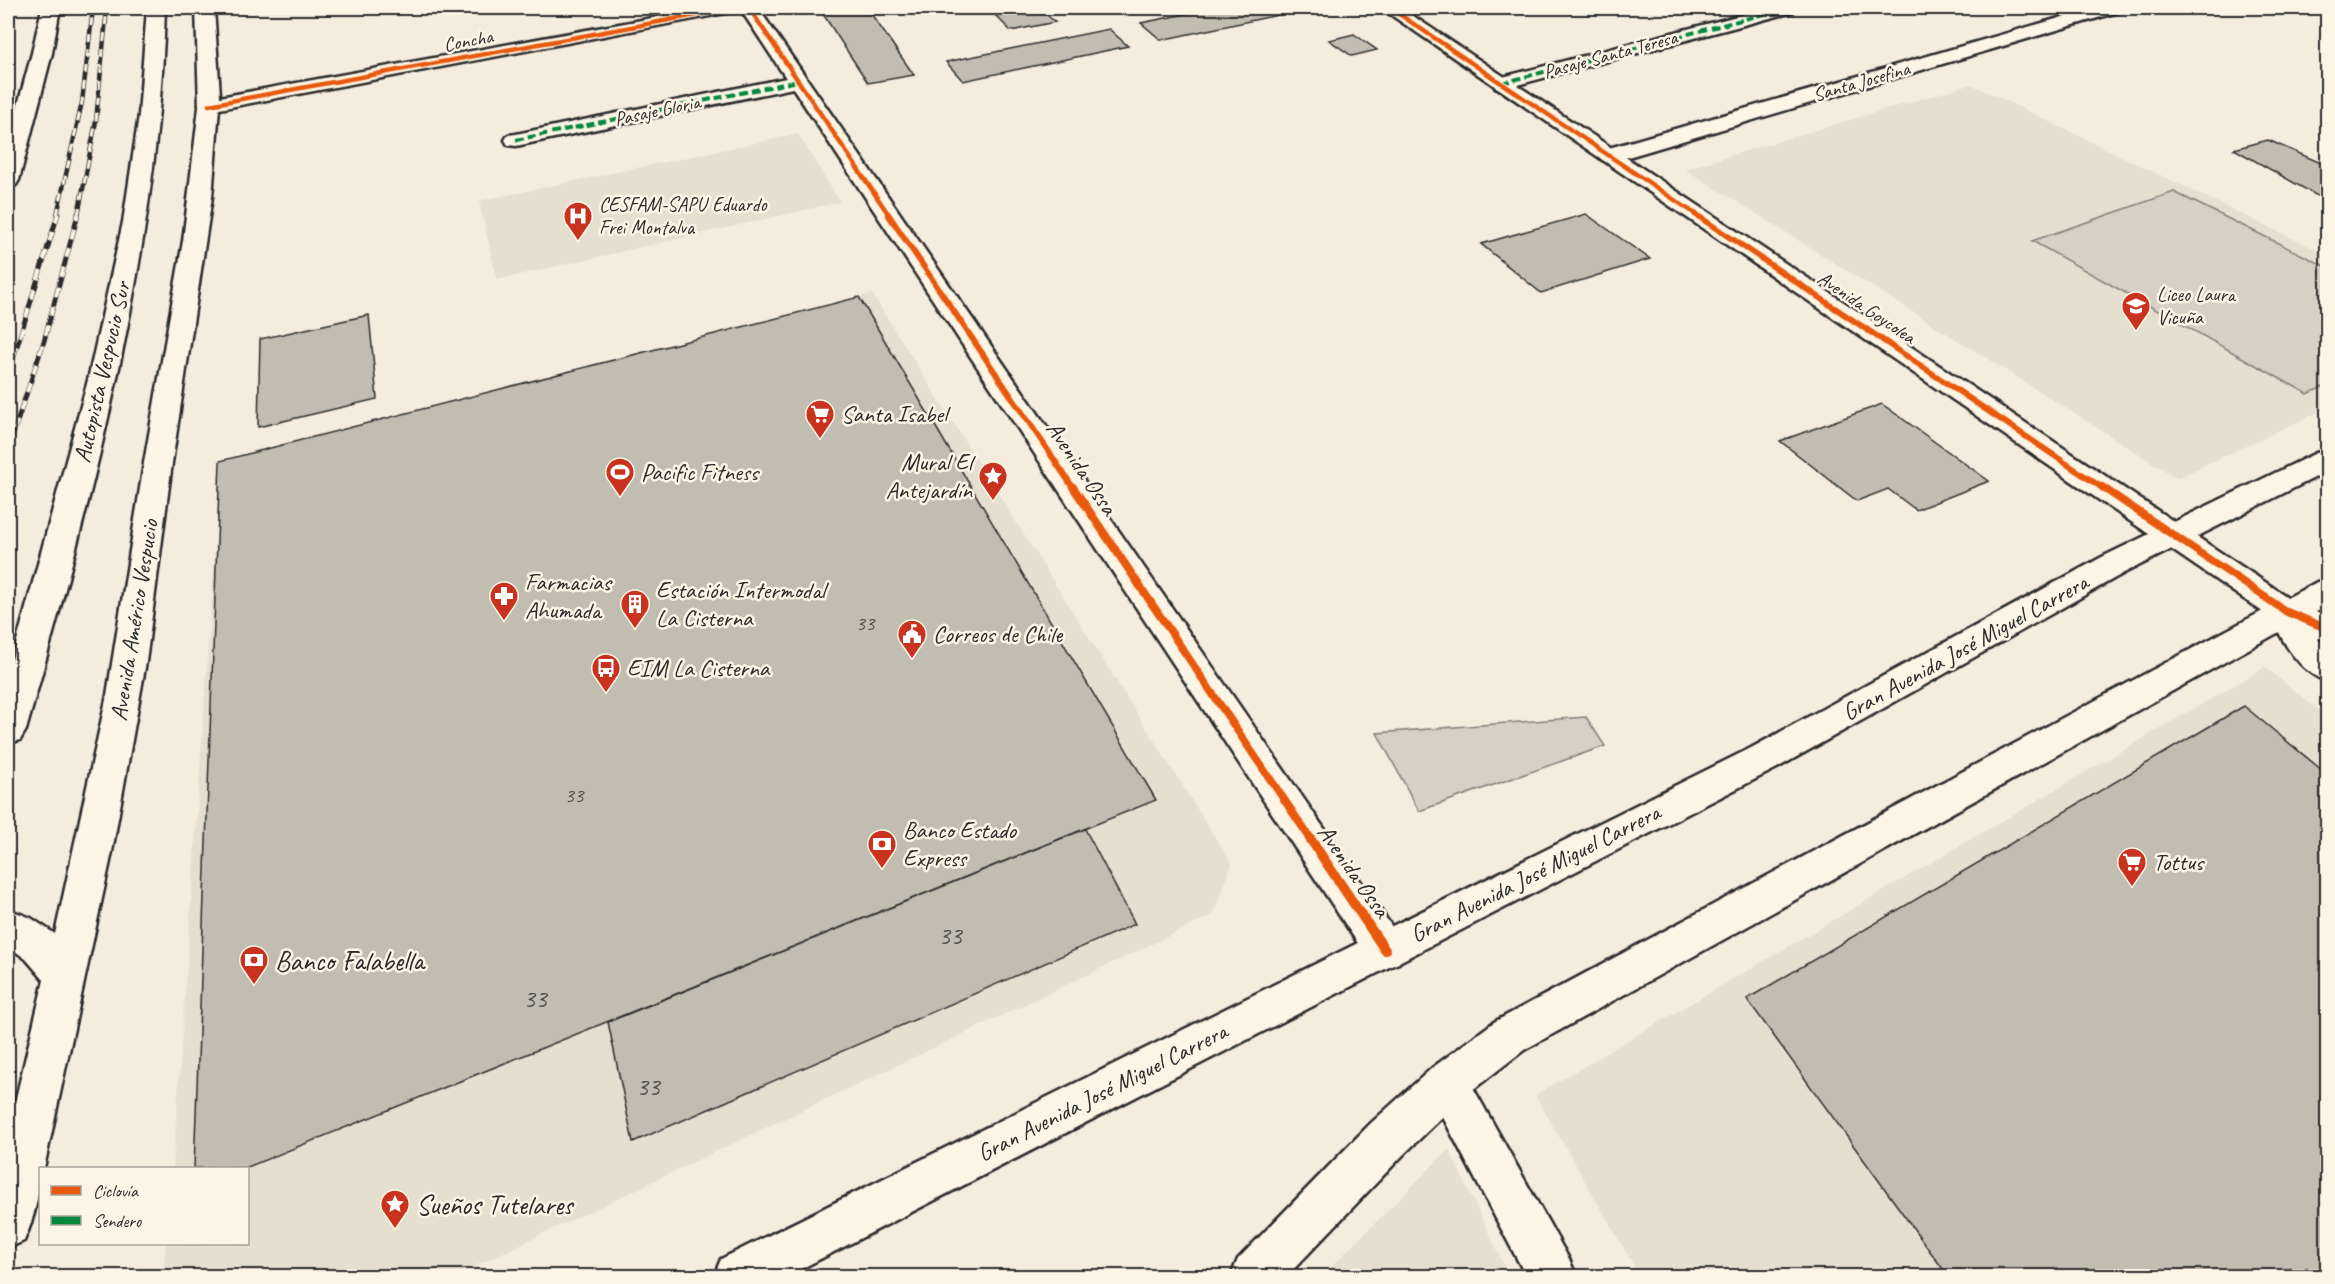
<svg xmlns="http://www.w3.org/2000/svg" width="2335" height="1284" viewBox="0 0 2335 1284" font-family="Caveat,sans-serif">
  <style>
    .built { fill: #e5dfd0 }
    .green { fill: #d6d1c4; stroke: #807e78; stroke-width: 1.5 }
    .building { fill: #c2bdb1; stroke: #2b2b2b; stroke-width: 1.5 }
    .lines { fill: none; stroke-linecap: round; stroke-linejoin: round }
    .minor-casing { stroke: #2b2b2b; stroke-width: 5 }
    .tertiary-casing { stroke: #2b2b2b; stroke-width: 5 }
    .primary-casing { stroke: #2b2b2b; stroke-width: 5 }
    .motorway-casing { stroke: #2b2b2b; stroke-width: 5 }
    .minor { fill: #fcf5e5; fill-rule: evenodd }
    .tertiary { fill: #fcf5e5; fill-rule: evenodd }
    .primary { fill: #fcf5e5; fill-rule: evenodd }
    .motorway { fill: #fcf5e5; fill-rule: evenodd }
    .rail-far1-casing { stroke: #2b2b2b; stroke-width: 4.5 }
    .rail-casing { stroke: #2b2b2b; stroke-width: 5 }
    .rail-far1 { stroke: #fcf5e5; stroke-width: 3; stroke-dasharray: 8; stroke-linecap: butt }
    .rail { stroke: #fcf5e5; stroke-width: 4; stroke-dasharray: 10; stroke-linecap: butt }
    .quiet { stroke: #00873e; stroke-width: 4; stroke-dasharray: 8 4; stroke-linecap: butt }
    .cycleway-far3-casing { stroke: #fcf5e5; stroke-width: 7 }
    .cycleway-far2-casing { stroke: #fcf5e5; stroke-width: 9 }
    .cycleway-far1-casing { stroke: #fcf5e5; stroke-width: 11 }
    .cycleway-casing { stroke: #fcf5e5; stroke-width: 14 }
    .cycleway-far3 { stroke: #e8590c; stroke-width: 4.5 }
    .cycleway-far2 { stroke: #e8590c; stroke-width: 6 }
    .cycleway-far1 { stroke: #e8590c; stroke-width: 8 }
    .cycleway { stroke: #e8590c; stroke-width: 10 }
    .labels { text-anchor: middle; stroke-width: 5; stroke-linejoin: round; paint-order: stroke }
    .far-street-label { font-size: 20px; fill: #2b2b2b; stroke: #fcf5e5 }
    .far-poi-label { font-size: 20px; fill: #2b2b2b; stroke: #fcf5e5; text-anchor: start }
    .number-label { font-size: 21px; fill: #51504c }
    .street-label { font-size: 24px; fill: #2b2b2b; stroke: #fcf5e5 }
    .poi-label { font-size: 24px; fill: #2b2b2b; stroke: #fcf5e5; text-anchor: start }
    .near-number-label { font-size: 26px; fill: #51504c }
    .near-poi-label { font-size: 28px; fill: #2b2b2b; stroke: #fcf5e5; text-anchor: start }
  </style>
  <rect width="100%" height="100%" fill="#f4edde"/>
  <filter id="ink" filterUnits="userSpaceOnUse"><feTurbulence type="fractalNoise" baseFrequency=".0167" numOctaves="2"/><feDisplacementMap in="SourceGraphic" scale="12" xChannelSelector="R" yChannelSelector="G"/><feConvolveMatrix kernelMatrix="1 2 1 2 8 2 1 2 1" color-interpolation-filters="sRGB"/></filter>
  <g filter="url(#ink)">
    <g class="built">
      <polygon points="1971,84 2327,255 2327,408 2177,478 1685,169"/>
      <polygon points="798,134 840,202 497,280 479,201"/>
      <polygon points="872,294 1232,864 1213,915 454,1276 162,1276 166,1244 248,1244 248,1168 173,1168 221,461"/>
      <polygon points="2265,667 2327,717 2327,1276 1640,1276 1535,1095"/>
      <polygon points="1449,1149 1509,1276 1321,1276 1322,1276"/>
    </g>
    <g class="green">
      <polygon points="2174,192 2327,267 2327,385 2308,394 2032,241"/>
      <polygon points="1586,717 1605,746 1419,811 1377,733"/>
    </g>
    <g class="building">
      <polygon points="859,8 867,8 914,75 868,83 823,14"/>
      <polygon points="988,8 1039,8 1055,22 1011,31"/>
      <polygon points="1215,8 1311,8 1161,40 1141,23"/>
      <polygon points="1109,29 1128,46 963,81 946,62"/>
      <polygon points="1354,34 1377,50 1352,56 1329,40"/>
      <polygon points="2268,140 2328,166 2328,202 2234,149"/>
      <polygon points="1586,214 1650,259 1541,293 1481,244"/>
      <polygon points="859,297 1156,800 245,1168 194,1168 220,461"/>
      <polygon points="369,315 377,399 258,427 260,339"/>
      <polygon points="1882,404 1989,481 1916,510 1888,489 1857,501 1780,441"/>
      <polygon points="2244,706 2328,775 2328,1276 1948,1276 1747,999"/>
      <polygon points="1085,829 1135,924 633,1142 608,1022"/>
    </g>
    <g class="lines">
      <g class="minor-casing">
        <g id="minor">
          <polygon points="707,8 758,8 1399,937 1405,950 1399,963 1385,968 1371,963 793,88 516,146 508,145 505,140 508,135 516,134 786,78 741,10 209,111 202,109 199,105 202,101 209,99"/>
          <polygon points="1768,8 1796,8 1793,12 1502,89 1495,87 1492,83 1495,79"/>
          <polygon points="2094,8 2121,8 2118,12 1618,160 1610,161 1602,160 1599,155 1602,150"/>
          <polygon points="1447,1062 1462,1068 1569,1259 1576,1276 1526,1276 1425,1083 1432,1068"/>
        </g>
      </g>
      <g class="tertiary-casing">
        <path id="tertiary" d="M1381 8H1401L2298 604 2328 616V641L2317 638 2328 649V682C2301 673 2283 644 2273 619Z"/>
      </g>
      <g class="primary-casing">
        <g id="primary">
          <path d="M196 8H214L220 95 212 197 172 463 146 662 112 852 44 1168H40C40 1193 34 1219 24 1241L8 1248V1132L44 980 26 959 8 946V909L31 918 55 934 107 695 144 463 183 241 199 107Z"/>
          <polygon points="2328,450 2328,471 2124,573 1777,768 787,1276 714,1276 721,1259 1751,748 2102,557 2318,452"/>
          <polygon points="2328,579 2328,605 1524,1050 1462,1098 1402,1156 1287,1276 1231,1276 1238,1259 1370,1124 1432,1068 1494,1022 2317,582"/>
        </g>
      </g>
      <g class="motorway-casing">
        <g id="motorway">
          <polygon points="42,8 60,8 52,53 19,180 16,185 8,187 8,142 32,53"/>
          <path d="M147 8H165C159 251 92 497 26 730L20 740 8 744V674L88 380 123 222 139 115Z"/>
        </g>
      </g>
      <use href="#minor" class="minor"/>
      <use href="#tertiary" class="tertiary"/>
      <use href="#primary" class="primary"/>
      <use href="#motorway" class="motorway"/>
      <g class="rail-far1-casing">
        <g id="rail-far1">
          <polyline points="57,215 82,102 93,8"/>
          <polyline points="78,215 96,121 107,8"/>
        </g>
      </g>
      <g class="rail-casing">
        <g id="rail">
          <polyline points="8,375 58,214"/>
          <polyline points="8,449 44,341 78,214"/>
        </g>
      </g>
      <use href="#rail-far1" class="rail-far1"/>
      <use href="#rail" class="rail"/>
      <g class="quiet">
        <polyline points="1502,83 1787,8"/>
        <polyline points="516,140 798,81"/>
      </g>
      <g class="cycleway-far3-casing">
        <g id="cycleway-far3">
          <polyline points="749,8 889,215"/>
          <polyline points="1390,8 1697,215"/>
          <polyline points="209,105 734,8"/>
        </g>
      </g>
      <g class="cycleway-far2-casing">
        <g id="cycleway-far2">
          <polyline points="888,214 1074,489"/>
          <polyline points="1695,214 2104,489"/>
        </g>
      </g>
      <g class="cycleway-far1-casing">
        <g id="cycleway-far1">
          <polyline points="1073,487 1310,838"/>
          <polyline points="2102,487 2287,612 2328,629"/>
        </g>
      </g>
      <g class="cycleway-casing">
        <polyline id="cycleway" points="1309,837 1385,950"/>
      </g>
      <use href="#cycleway-far3" class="cycleway-far3"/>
      <use href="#cycleway-far2" class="cycleway-far2"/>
      <use href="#cycleway-far1" class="cycleway-far1"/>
      <use href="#cycleway" class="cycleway"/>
    </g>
  </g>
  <defs>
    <g id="hospital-pin" transform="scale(1.5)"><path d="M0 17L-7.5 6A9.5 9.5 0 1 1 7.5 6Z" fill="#c8321e" stroke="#fcf5e5"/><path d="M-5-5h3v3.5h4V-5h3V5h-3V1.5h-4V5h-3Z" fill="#fff"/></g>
    <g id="school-pin" transform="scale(1.5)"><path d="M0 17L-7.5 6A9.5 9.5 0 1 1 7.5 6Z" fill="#c8321e" stroke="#fcf5e5"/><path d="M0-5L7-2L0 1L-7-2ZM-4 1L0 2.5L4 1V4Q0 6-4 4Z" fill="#fff"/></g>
    <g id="supermarket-pin" transform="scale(1.5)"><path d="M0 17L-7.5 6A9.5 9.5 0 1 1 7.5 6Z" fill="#c8321e" stroke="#fcf5e5"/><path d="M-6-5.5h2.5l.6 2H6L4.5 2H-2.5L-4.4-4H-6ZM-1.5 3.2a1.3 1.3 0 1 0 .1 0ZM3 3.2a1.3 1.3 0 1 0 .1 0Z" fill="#fff"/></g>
    <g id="stadium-pin" transform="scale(1.5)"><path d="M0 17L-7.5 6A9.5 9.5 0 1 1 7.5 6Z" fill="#c8321e" stroke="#fcf5e5"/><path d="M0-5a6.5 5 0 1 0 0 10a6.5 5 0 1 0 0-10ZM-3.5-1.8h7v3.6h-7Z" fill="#fff"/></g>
    <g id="sight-pin" transform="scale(1.5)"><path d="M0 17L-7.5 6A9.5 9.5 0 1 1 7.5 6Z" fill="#c8321e" stroke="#fcf5e5"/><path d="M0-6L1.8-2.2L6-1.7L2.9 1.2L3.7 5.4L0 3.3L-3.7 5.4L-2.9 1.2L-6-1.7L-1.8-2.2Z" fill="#fff"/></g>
    <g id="pharmacy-pin" transform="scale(1.5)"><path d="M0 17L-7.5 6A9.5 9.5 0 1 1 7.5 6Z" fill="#c8321e" stroke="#fcf5e5"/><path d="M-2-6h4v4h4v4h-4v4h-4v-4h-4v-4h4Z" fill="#fff"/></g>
    <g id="building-pin" transform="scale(1.5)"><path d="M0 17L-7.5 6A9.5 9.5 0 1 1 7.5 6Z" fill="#c8321e" stroke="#fcf5e5"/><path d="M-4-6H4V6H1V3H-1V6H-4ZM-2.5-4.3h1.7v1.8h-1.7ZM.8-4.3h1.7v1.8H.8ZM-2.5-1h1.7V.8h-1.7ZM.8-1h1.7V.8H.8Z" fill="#fff"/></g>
    <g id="civic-pin" transform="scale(1.5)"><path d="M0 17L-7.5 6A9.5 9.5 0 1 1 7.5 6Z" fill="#c8321e" stroke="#fcf5e5"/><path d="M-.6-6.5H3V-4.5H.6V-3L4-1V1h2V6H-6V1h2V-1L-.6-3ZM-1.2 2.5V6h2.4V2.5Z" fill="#fff"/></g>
    <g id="bus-pin" transform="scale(1.5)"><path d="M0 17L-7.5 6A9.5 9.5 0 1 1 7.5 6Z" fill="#c8321e" stroke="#fcf5e5"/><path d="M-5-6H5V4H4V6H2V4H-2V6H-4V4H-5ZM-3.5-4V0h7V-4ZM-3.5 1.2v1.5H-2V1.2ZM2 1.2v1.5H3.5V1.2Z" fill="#fff"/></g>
    <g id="bank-pin" transform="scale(1.5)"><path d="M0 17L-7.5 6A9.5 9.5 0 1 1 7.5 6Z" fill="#c8321e" stroke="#fcf5e5"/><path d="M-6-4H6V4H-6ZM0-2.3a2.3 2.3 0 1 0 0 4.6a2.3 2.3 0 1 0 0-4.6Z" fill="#fff"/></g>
  </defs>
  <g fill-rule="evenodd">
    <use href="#hospital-pin" x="578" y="216"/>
    <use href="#school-pin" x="2136" y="306"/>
    <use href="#supermarket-pin" x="820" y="414"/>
    <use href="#stadium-pin" x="620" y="472"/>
    <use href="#sight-pin" x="993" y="476"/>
    <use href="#pharmacy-pin" x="504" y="596"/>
    <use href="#building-pin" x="635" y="604"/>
    <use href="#civic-pin" x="912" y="634"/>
    <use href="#bus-pin" x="606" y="668"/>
    <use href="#bank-pin" x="882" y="844"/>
    <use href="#supermarket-pin" x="2132" y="862"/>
    <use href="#bank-pin" x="254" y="960"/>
    <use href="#sight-pin" x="395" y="1204"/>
  </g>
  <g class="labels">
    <g class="far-street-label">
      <text transform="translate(468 40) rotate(-11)" y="7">Concha</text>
      <text transform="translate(1610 54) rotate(-15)" y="7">Pasaje Santa Teresa</text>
      <text transform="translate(1861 81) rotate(-16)" y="7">Santa Josefina</text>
      <text transform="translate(657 110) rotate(-12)" y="7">Pasaje Gloria</text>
      <text transform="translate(1867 307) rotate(34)" y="7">Avenida Goycolea</text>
    </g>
    <g class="far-poi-label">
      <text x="599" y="211">CESFAM-SAPU Eduardo<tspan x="599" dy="23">Frei Montalva</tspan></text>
      <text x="2157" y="301">Liceo Laura<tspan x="2157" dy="23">Vicuña</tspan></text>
    </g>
    <g class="number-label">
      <text x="865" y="630">33</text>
      <text x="574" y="802">33</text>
    </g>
    <g class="street-label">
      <text transform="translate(102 372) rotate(-77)" y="8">Autopista Vespucio Sur</text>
      <text transform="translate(1082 468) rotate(56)" y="8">Avenida Ossa</text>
      <text transform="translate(134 620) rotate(-81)" y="8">Avenida Américo Vespucio</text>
      <text transform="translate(1965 647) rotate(-29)" y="8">Gran Avenida José Miguel Carrera</text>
      <text transform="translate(1354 871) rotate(55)" y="8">Avenida Ossa</text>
      <text transform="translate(1535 873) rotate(-27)" y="8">Gran Avenida José Miguel Carrera</text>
      <text transform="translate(1102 1092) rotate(-27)" y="8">Gran Avenida José Miguel Carrera</text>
    </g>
    <g class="poi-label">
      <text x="841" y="422">Santa Isabel</text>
      <text x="972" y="470" text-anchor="end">Mural El<tspan x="972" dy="28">Antejardín</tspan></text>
      <text x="641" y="480">Pacific Fitness</text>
      <text x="525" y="590">Farmacias<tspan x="525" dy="28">Ahumada</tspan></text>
      <text x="656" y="598">Estación Intermodal<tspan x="656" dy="28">La Cisterna</tspan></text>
      <text x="933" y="642">Correos de Chile</text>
      <text x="627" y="676">EIM La Cisterna</text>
      <text x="903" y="838">Banco Estado<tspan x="903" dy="28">Express</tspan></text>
      <text x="2153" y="870">Tottus</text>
    </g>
    <g class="near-number-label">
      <text x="950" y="944">33</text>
      <text x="535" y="1007">33</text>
      <text x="648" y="1095">33</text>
    </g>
    <g class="near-poi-label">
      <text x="275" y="970">Banco Falabella</text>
      <text x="416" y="1214">Sueños Tutelares</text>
    </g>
  </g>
  <rect width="2335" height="1284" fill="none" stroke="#fcf5e5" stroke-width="30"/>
  <rect x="15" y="15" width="2305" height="1254" fill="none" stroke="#2b2b2b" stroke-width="2" filter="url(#ink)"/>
  <rect x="39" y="1167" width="210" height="78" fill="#fcf5e5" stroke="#a8a49b" stroke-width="1.5"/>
  <rect x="51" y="1186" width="30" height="9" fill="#e8590c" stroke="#a8a49b" stroke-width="1.5"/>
  <text x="93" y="1197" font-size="18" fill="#2b2b2b">Ciclovía</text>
  <rect x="51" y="1216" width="30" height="9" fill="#00873e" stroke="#a8a49b" stroke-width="1.5"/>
  <text x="93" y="1227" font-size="18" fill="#2b2b2b">Sendero</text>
</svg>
